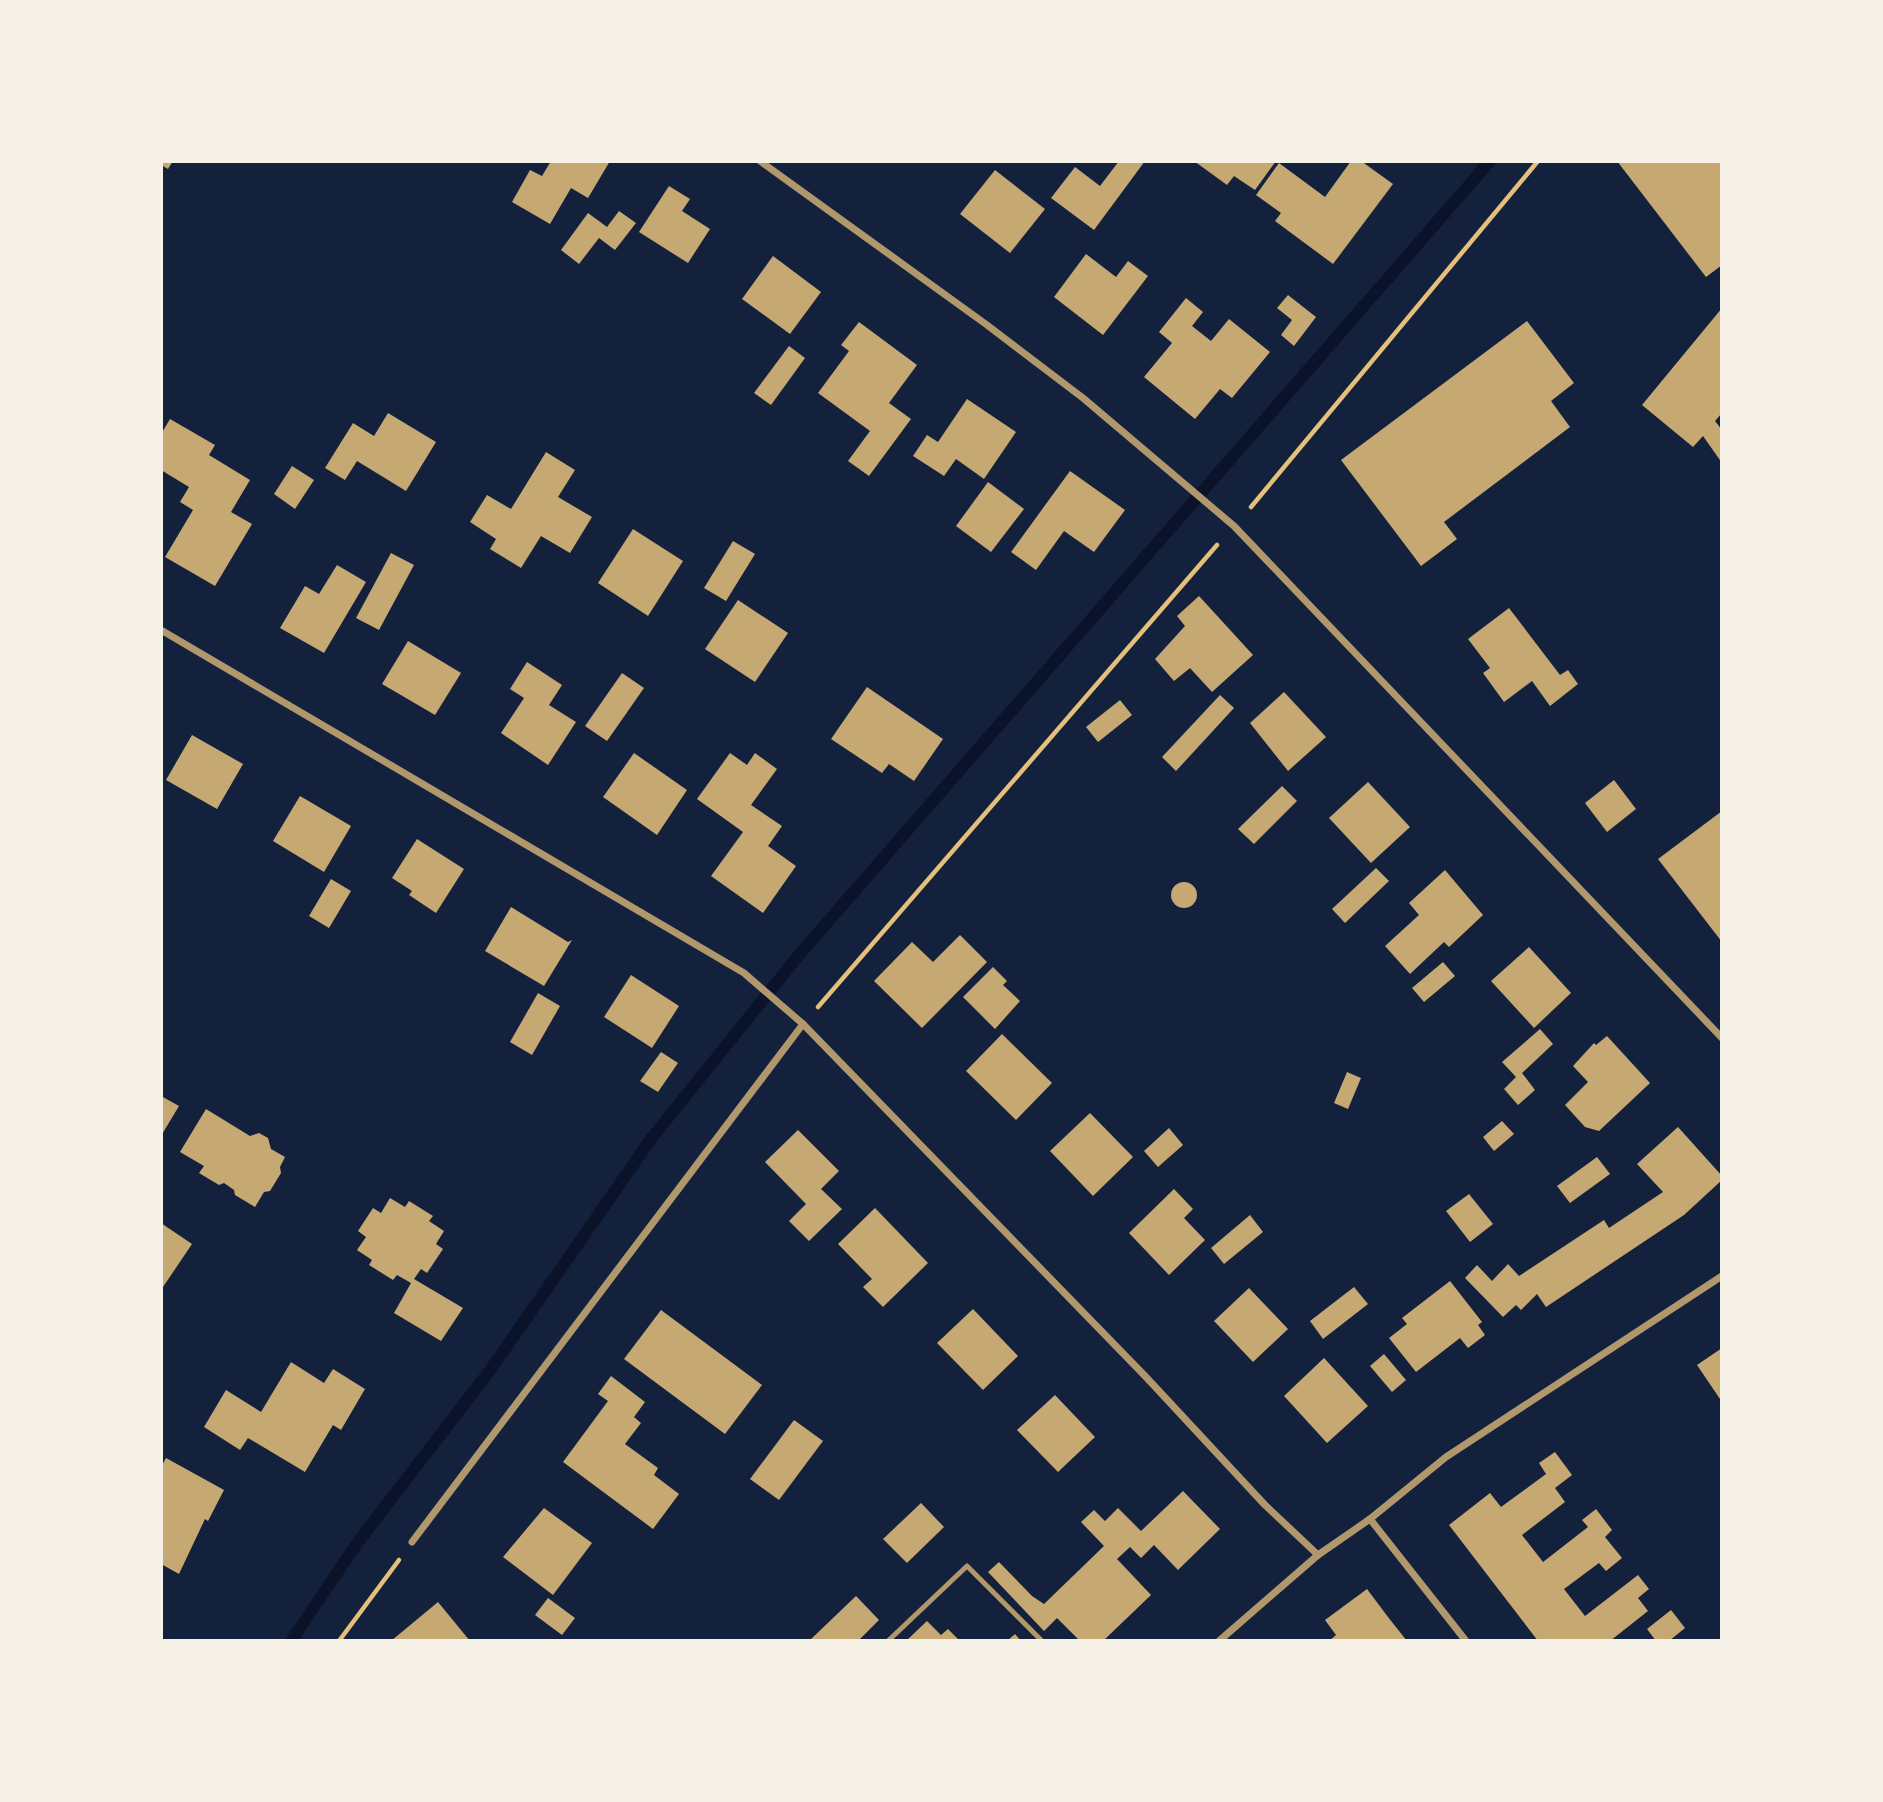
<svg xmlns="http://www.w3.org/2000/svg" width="1883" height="1802" viewBox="0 0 1883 1802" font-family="'IBM Plex Serif',serif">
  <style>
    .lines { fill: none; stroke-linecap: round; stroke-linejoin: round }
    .stream { stroke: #0b132b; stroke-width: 12 }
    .building { fill: #c6a872 }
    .path { stroke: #e5c07b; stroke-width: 4.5 }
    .service { stroke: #b1986c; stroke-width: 5 }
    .minor { stroke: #b1986c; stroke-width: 7 }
  </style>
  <rect width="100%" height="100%" fill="#14213d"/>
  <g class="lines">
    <polyline class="stream" points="291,1641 358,1542 491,1369 651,1139 798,956 1490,161"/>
  </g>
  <g class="building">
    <polygon points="161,161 173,161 168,169 161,165"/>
    <polygon points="551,161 610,161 588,198 571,188 550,224 512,202 530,170 542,176"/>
    <polygon points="1119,161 1145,161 1094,230 1051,198 1075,167 1100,186"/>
    <polygon points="1194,161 1276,161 1255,190 1234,176 1227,185"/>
    <polygon points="1351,161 1361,161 1393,184 1333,264 1275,221 1281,213 1256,195 1279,163 1325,197"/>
    <polygon points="1617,161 1722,161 1722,265 1706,277"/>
    <polygon points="995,170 1045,209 1010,253 960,214"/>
    <polygon points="669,186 690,199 682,211 710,229 688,263 639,232"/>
    <polygon points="619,211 636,223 615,250 599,238 579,264 561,250 588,213 607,227"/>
    <polygon points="1086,254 1116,277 1128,261 1148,276 1103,335 1054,297"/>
    <polygon points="773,256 821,292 790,334 742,299"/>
    <polygon points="1288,295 1316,317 1294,346 1281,335 1292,320 1277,308"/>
    <polygon points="1186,298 1203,312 1192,326 1211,341 1229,319 1270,352 1232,398 1220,389 1195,419 1144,377 1172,343 1159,332"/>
    <polygon points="1722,308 1722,413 1715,421 1722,430 1722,463 1703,436 1693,447 1642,405"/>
    <polygon points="1527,321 1574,383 1551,401 1570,427 1444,522 1457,539 1421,566 1341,460"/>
    <polygon points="859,322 917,365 889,403 911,419 869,476 848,461 870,431 818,393 849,351 841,345"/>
    <polygon points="789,346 805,358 771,405 754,393"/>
    <polygon points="967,399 1016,432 984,479 956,459 944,476 913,456 927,435 938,442"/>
    <polygon points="388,413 436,442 406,491 357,461 345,480 325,468 353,423 374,436"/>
    <polygon points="170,419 215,445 209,455 250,480 231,512 252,524 215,586 165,557 193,510 180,502 189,487 161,470 161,434"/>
    <polygon points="546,452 575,470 558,497 592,517 570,553 541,536 521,568 490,549 496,539 470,522 487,495 511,509"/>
    <polygon points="292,466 314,480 295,509 274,494"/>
    <polygon points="1070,471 1125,510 1094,552 1064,531 1036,570 1011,552"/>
    <polygon points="988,482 1024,509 991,552 956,526"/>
    <polygon points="633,529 683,561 648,616 598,583"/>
    <polygon points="733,541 755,554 726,601 704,588"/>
    <polygon points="391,553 414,565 379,630 356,618"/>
    <polygon points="337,565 366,582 324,653 280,628 305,586 319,594"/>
    <polygon points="1199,596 1253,655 1212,692 1190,668 1174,681 1155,659 1185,626 1177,616"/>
    <polygon points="738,600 788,633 755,682 705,649"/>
    <polygon points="1509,608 1560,675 1568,670 1578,684 1550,706 1532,681 1504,702 1483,673 1490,668 1468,639"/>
    <polygon points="408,641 461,673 435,715 382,684"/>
    <polygon points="527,662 562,685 549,705 576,722 548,765 501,733 524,698 510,689"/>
    <polygon points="622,673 644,688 607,741 585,726"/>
    <polygon points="867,687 943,739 914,781 889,764 882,773 831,739"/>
    <polygon points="1284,692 1326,737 1288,771 1250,723"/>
    <polygon points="1220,695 1234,708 1176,771 1162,757"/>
    <polygon points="1120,700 1132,715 1098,742 1086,727"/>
    <polygon points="192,735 243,764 217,809 166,780"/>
    <polygon points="634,753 687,790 657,835 603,797"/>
    <polygon points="730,753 747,765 755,753 777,769 751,805 782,826 768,846 796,866 763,913 711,876 743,832 697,799"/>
    <polygon points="1614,780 1636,809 1607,832 1585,803"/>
    <polygon points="1368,782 1410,827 1371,863 1329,818"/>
    <polygon points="1282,786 1297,801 1254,844 1238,829"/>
    <polygon points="300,796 351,826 324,872 273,841"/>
    <polygon points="1722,811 1722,942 1658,859"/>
    <polygon points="417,839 464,869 436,913 409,895 412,891 392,878"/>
    <polygon points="1376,868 1389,881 1345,923 1332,909"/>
    <polygon points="1445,870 1483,915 1449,947 1444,942 1410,974 1385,946 1419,915 1409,903"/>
    <polygon points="331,879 351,891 329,928 309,916"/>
    <circle cx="1184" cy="895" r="13"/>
    <polygon points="511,907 568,942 572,940 544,986 485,951"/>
    <polygon points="960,935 987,962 922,1028 874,981 912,942 933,962"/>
    <polygon points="1529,947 1571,993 1534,1028 1491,981"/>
    <polygon points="1443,962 1455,976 1424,1002 1412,988"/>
    <polygon points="993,967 1007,981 1003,985 1020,1001 995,1029 963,997"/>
    <polygon points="631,975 679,1006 652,1048 604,1017"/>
    <polygon points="538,993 560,1006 532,1055 510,1042"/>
    <polygon points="1540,1029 1553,1044 1522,1073 1535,1090 1518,1105 1504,1089 1516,1077 1502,1062"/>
    <polygon points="1002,1034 1052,1083 1016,1120 966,1071"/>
    <polygon points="1607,1036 1650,1083 1599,1131 1585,1127 1565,1105 1588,1082 1573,1066 1594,1043 1596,1045"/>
    <polygon points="661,1052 678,1063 658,1092 640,1081"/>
    <polygon points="1347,1072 1361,1078 1348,1109 1334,1103"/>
    <polygon points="161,1096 179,1106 161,1136"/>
    <polygon points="206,1109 250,1136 259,1133 268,1138 271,1149 285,1157 280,1167 281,1173 270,1191 264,1192 255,1207 235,1195 234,1190 224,1183 219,1185 199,1173 204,1166 180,1152"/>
    <polygon points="1090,1113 1133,1157 1093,1196 1050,1151"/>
    <polygon points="1502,1121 1514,1134 1494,1151 1483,1137"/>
    <polygon points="1678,1127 1722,1176 1722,1180 1684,1215 1546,1307 1537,1294 1521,1310 1516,1305 1503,1317 1465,1278 1477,1265 1492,1281 1508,1264 1519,1276 1604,1220 1609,1228 1663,1192 1637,1164"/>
    <polygon points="1169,1128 1183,1145 1158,1167 1144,1151"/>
    <polygon points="798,1130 839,1171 821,1189 842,1209 809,1241 789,1221 806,1204 765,1162"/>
    <polygon points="1597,1157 1610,1174 1570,1203 1557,1186"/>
    <polygon points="1174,1189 1193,1209 1184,1218 1205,1240 1169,1275 1129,1233"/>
    <polygon points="1469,1194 1493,1224 1470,1242 1446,1211"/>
    <polygon points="390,1198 405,1207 409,1201 433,1216 429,1221 444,1231 436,1244 443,1249 427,1273 421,1269 414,1279 463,1308 441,1341 394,1313 411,1283 397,1275 393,1280 369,1265 372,1260 357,1250 366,1237 358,1231 373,1208 381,1213"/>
    <polygon points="875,1208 928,1263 883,1307 863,1287 872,1279 838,1244"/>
    <polygon points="1250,1215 1263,1232 1224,1264 1211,1248"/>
    <polygon points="161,1223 192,1244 161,1290"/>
    <polygon points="1450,1281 1482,1322 1478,1325 1485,1335 1468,1348 1460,1338 1416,1372 1389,1338 1407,1324 1402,1318"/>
    <polygon points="1354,1287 1368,1304 1323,1339 1310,1321"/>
    <polygon points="1249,1288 1288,1329 1253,1362 1214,1321"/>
    <polygon points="973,1309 1018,1356 983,1390 937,1343"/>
    <polygon points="661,1310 762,1385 725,1434 624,1359"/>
    <polygon points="1722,1348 1722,1402 1697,1365"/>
    <polygon points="1384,1354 1406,1380 1392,1392 1370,1366"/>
    <polygon points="1324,1358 1368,1406 1327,1443 1284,1396"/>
    <polygon points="291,1362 324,1383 333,1369 365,1389 341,1430 333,1425 305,1472 248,1438 240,1450 204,1427 226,1390 261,1412"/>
    <polygon points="611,1376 645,1402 634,1417 641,1423 625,1444 658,1468 654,1475 679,1494 653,1529 563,1462 608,1401 598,1394"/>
    <polygon points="1055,1395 1095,1437 1058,1472 1017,1430"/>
    <polygon points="794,1420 823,1441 779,1500 750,1479"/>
    <polygon points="1555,1452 1572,1475 1555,1488 1565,1502 1522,1535 1543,1562 1588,1527 1582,1520 1596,1509 1612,1530 1605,1537 1622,1558 1606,1571 1599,1563 1564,1589 1585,1616 1638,1575 1649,1589 1638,1598 1648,1611 1610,1641 1538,1641 1449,1525 1490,1493 1501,1507 1546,1474 1539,1463"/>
    <polygon points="166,1458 224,1490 208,1521 205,1519 179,1574 161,1564 161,1467"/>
    <polygon points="1183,1491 1220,1529 1178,1570 1154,1545 1141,1558 1130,1547 1117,1559 1151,1595 1103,1641 1080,1641 1057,1618 1044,1631 988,1572 999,1562 1032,1596 1044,1604 1104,1546 1081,1522 1094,1510 1105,1521 1118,1508 1141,1531"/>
    <polygon points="921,1503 944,1527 907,1563 883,1539"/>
    <polygon points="544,1508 592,1543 553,1595 503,1557"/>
    <polygon points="1367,1589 1388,1617 1407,1641 1329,1641 1336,1635 1325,1620"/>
    <polygon points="856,1596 879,1620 858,1641 809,1641"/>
    <polygon points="548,1598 575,1618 562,1635 535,1615"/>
    <polygon points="438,1602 470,1641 391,1641"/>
    <polygon points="1671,1610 1685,1628 1669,1641 1656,1641 1647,1629"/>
    <polygon points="927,1621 941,1635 948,1629 960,1641 906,1641"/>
    <polygon points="1015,1634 1021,1641 1007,1641"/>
  </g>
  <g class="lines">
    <g class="path">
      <polyline points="1251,507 1538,161"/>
      <polyline points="818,1007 1217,545"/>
      <polyline points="339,1641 399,1560"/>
    </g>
    <polyline class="service" points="888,1641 967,1566 1042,1641"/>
    <g class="minor">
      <polyline points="760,161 987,325 1083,398 1234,526 1722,1038"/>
      <polyline points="161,630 744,973 803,1024 1146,1377 1265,1505 1318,1555"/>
      <polyline points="1370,1519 1466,1641"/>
      <polyline points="412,1542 803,1024"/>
      <polyline points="1219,1641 1318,1555 1370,1519 1446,1457 1722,1276"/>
    </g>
  </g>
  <rect width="1883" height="1802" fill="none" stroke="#f6f1e7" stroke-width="326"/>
</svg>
